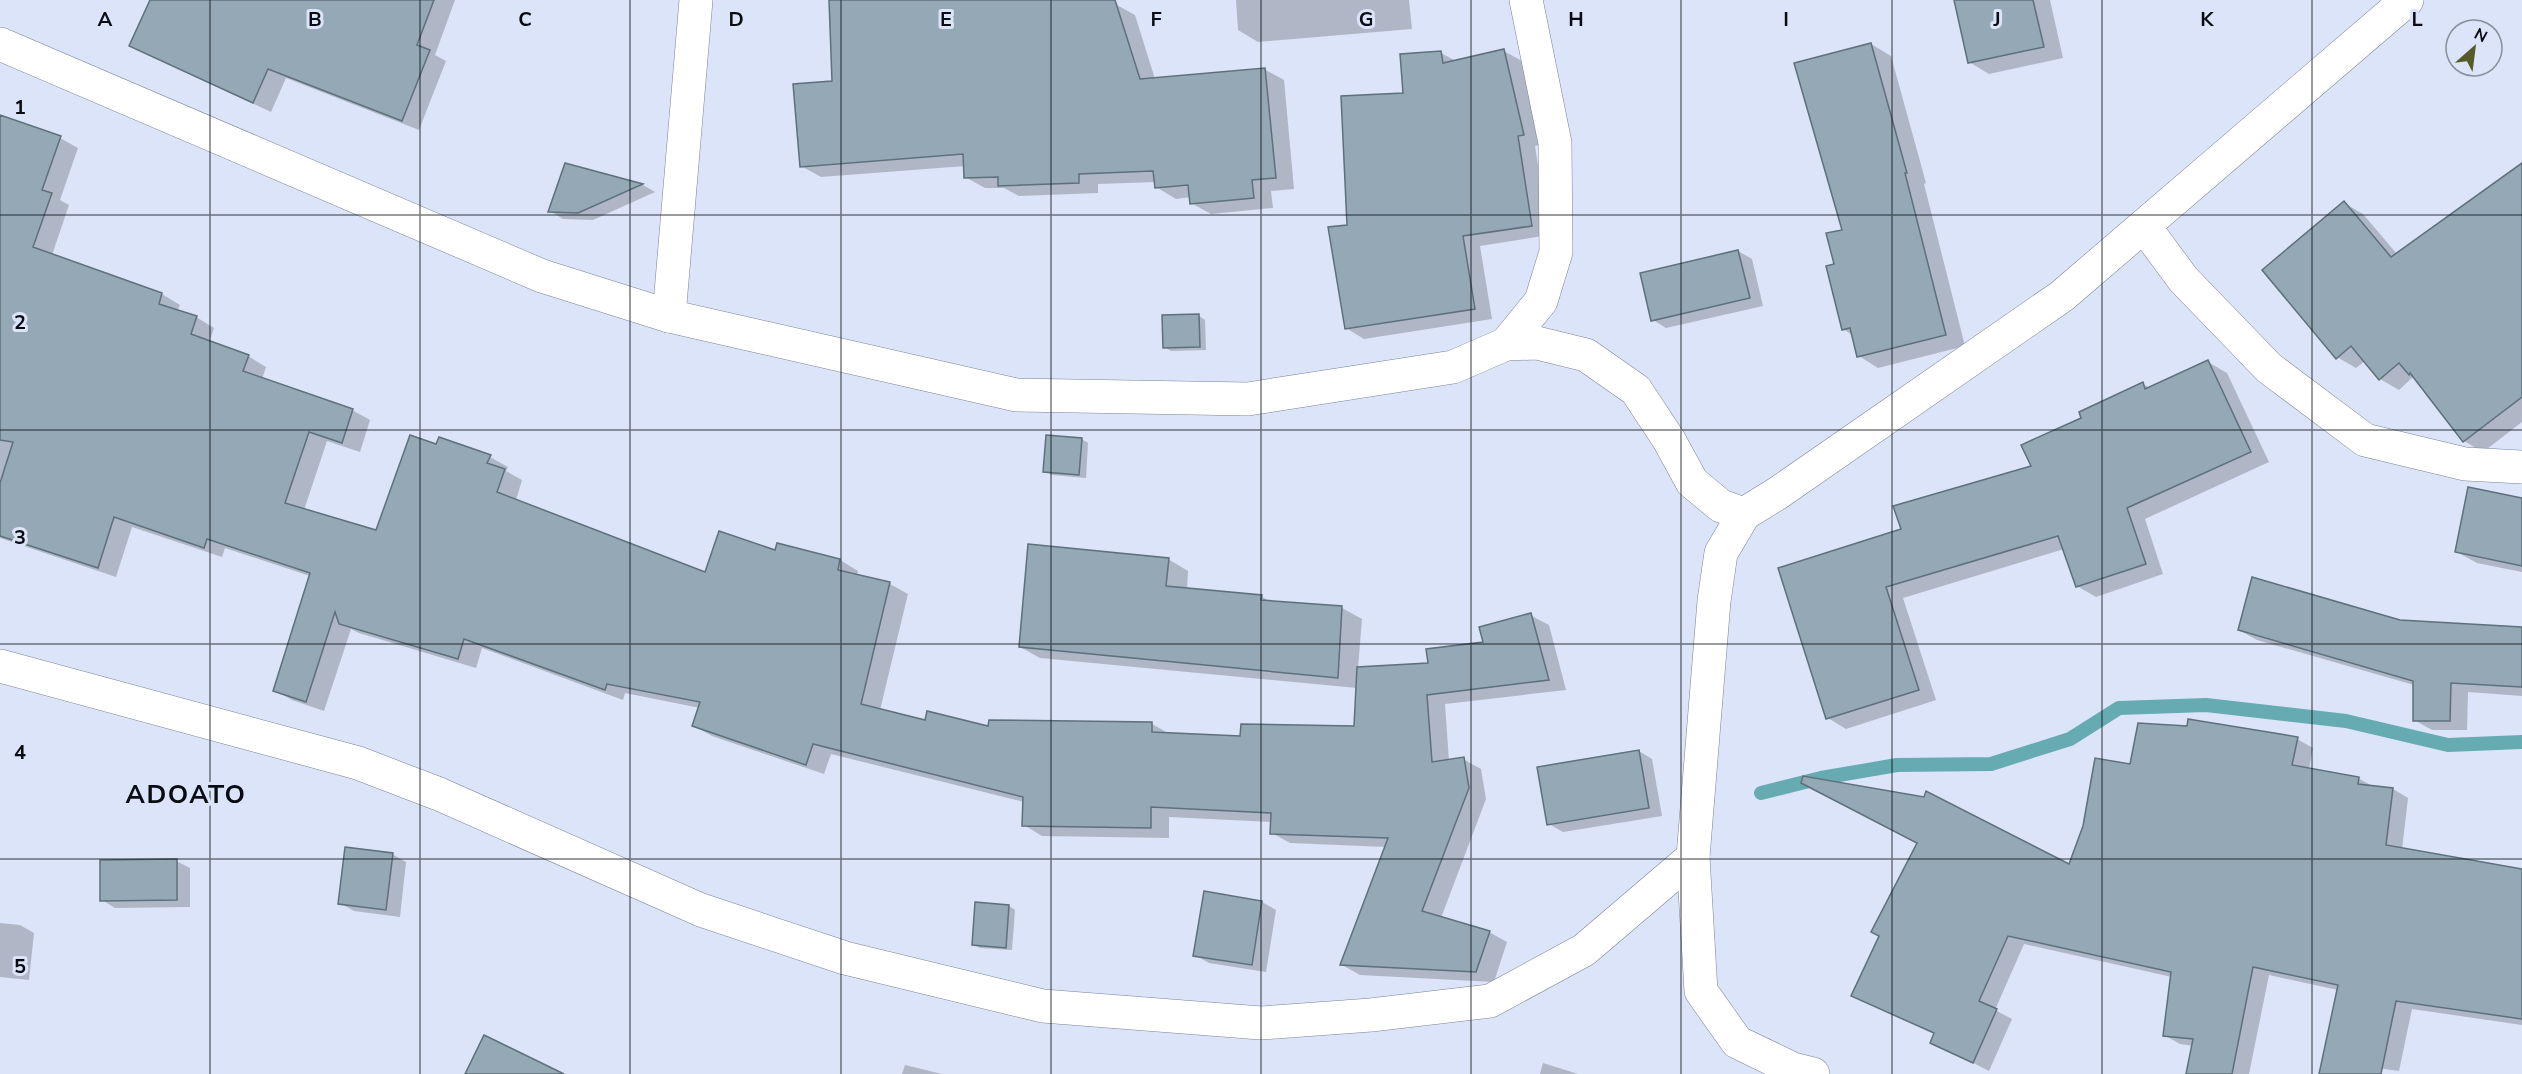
<svg xmlns="http://www.w3.org/2000/svg" width="2522" height="1074" viewBox="0 0 2522 1074" font-family="'Nunito Sans',sans-serif">
  <style>
    .shadow { fill: #0003 }
    .lines { fill: none; stroke-linecap: round; stroke-linejoin: round }
    .stream { stroke: #66abb2; stroke-width: 14 }
    .building { fill: #94a8b5; stroke: #5d707b; stroke-width: 1.5 }
    .minor-casing { stroke: #7b8496; stroke-width: 34 }
    .minor { stroke: #fff; stroke-width: 33 }
    .grid { fill: none; stroke: #090c12; stroke-width: 1.5; stroke-opacity: 0.55 }
    .labels { text-anchor: middle; stroke-width: 6; stroke-linejoin: round; paint-order: stroke }
    .district-label { font-size: 26px; font-weight: bold; letter-spacing: 1.5px; fill: #090c12; stroke: #dbe4f8 }
    .grid-label { font-size: 20px; text-anchor: middle; font-weight: bold; fill: #090c12; stroke: #dbe4f8; stroke-width: 6; stroke-linejoin: round; paint-order: stroke }
  </style>
  <rect width="100%" height="100%" fill="#dbe4f8"/>
  <g class="shadow">
    <polygon points="152,0 455,0 435,55 446,61 419,130 286,78 271,112 148,55 131,46"/>
    <polygon points="830,0 1105,0 1115,4 1135,15 1155,79 1264,69 1284,80 1294,189 1271,191 1273,208 1211,214 1191,203 1191,197 1176,199 1156,187 1156,182 1098,184 1098,193 1019,196 1004,188 985,188 965,177 965,166 821,177 801,166 834,82"/>
    <polygon points="1236,0 1409,0 1412,29 1258,42 1238,30"/>
    <polygon points="1955,0 2050,0 2063,58 1989,74 1969,62"/>
    <polygon points="1871,44 1891,56 1926,183 1924,184 1965,346 1878,368 1859,356 1854,336 1843,329 1836,265 1843,231"/>
    <polygon points="1504,51 1522,61 1541,145 1535,146 1549,235 1480,246 1492,319 1364,339 1346,328 1348,226 1405,95 1441,53 1456,61"/>
    <polygon points="0,117 60,138 78,148 60,200 69,205 52,255 162,294 180,305 177,311 196,317 214,328 209,343 248,356 266,367 262,379 352,410 370,420 360,452 327,441 304,510 377,532 437,446 490,457 508,467 506,471 522,480 516,500 706,574 776,551 840,560 858,571 857,576 890,584 908,594 880,710 926,722 990,728 990,721 1152,724 1170,734 1242,738 1355,728 1357,688 1040,658 1020,647 1168,559 1188,571 1187,590 1261,596 1272,603 1342,608 1362,619 1358,668 1430,665 1485,643 1530,615 1549,625 1566,690 1445,704 1449,761 1463,759 1481,769 1486,799 1441,918 1489,932 1507,942 1494,982 1360,975 1342,965 1386,847 1290,843 1272,833 1272,822 1169,817 1169,838 1042,836 1024,825 1024,802 831,754 824,774 712,736 694,726 700,708 625,693 623,700 482,648 476,668 359,633 351,629 324,711 292,700 274,690 310,576 225,548 222,557 132,527 116,577 0,538 0,488 2,480 0,479"/>
    <polygon points="566,165 643,185 655,192 593,220 563,219 550,211"/>
    <polygon points="2522,165 2522,422 2483,452 2464,441 2414,376 2399,390 2380,379 2365,361 2356,368 2337,357 2344,203 2363,214 2397,254"/>
    <polygon points="1738,251 1752,259 1763,306 1666,328 1653,320"/>
    <polygon points="1199,316 1205,320 1206,350 1171,351 1164,347"/>
    <polygon points="2208,362 2227,373 2269,462 2145,519 2163,574 2096,597 2077,586 2064,549 1903,598 1936,700 1846,729 1828,718 1902,530 2033,467 2083,418 2143,384 2150,388"/>
    <polygon points="1082,439 1088,443 1086,478 1052,475 1045,471"/>
    <polygon points="2522,500 2522,572 2477,563 2457,552"/>
    <polygon points="2522,628 2522,696 2468,692 2467,730 2432,730 2414,720 2414,685 2257,640 2239,630"/>
    <polygon points="2297,739 2313,748 2309,769 2358,778 2374,787 2393,789 2408,798 2402,850 2522,870 2522,1025 2412,1009 2399,1071 2341,1063 2338,990 2269,975 2249,1074 2188,1074 2194,1046 2180,1044 2164,1035 2172,977 2024,944 1995,1010 2012,1019 1989,1071 1932,1042 1936,1034 1853,995 2070,866 2131,766"/>
    <polygon points="1639,751 1652,759 1662,816 1563,832 1549,824"/>
    <polygon points="392,854 406,862 400,917 354,911 340,903"/>
    <polygon points="176,861 190,868 190,907 115,908 102,900"/>
    <polygon points="1205,893 1262,902 1276,910 1266,972 1209,963 1195,955"/>
    <polygon points="1009,906 1015,910 1012,950 980,948 973,944"/>
    <polygon points="0,923 20,925 34,933 29,980 0,977"/>
    <polygon points="1543,1063 1578,1074 1540,1074"/>
    <polygon points="905,1065 942,1074 902,1074"/>
  </g>
  <g class="lines">
    <polyline class="stream" points="1761,793 1821,778 1897,765 1991,764 2070,739 2119,708 2206,705 2346,721 2448,745 2522,742"/>
  </g>
  <g class="building">
    <polygon points="150,0 434,0 417,45 430,50 402,121 268,69 253,103 129,46"/>
    <polygon points="829,0 1115,0 1140,79 1265,68 1276,178 1252,180 1254,198 1190,204 1188,185 1155,188 1153,171 1079,174 1079,183 998,186 998,177 964,178 963,154 800,167 793,84 832,81"/>
    <polygon points="1954,0 2033,0 2044,47 1968,63"/>
    <polygon points="1871,43 1907,173 1905,173 1946,335 1857,357 1850,328 1842,330 1826,266 1834,264 1826,233 1842,230 1794,63"/>
    <polygon points="1504,49 1524,135 1518,136 1532,226 1463,236 1475,309 1345,329 1328,227 1347,225 1341,96 1403,93 1400,54 1441,51 1443,63"/>
    <polygon points="0,115 61,136 42,190 52,193 33,247 162,293 159,304 197,316 191,334 249,355 243,371 353,409 342,443 309,432 285,503 376,530 410,435 436,444 439,437 491,455 487,463 505,469 497,492 705,572 719,531 775,550 777,543 840,559 838,570 890,582 861,704 925,720 927,711 988,726 989,720 1152,722 1152,732 1240,736 1241,724 1354,726 1357,667 1428,663 1426,649 1483,642 1479,627 1531,613 1549,680 1427,695 1432,762 1464,757 1469,788 1422,911 1490,931 1476,972 1340,965 1388,838 1270,834 1271,813 1151,807 1151,828 1022,826 1023,797 813,744 806,765 692,726 700,702 607,684 605,690 464,639 458,659 339,624 335,612 306,702 273,691 310,573 207,539 204,548 114,517 98,568 0,536 0,483 13,442 0,440"/>
    <polygon points="565,163 643,184 578,213 548,212"/>
    <polygon points="2522,163 2522,397 2463,442 2410,373 2409,375 2399,363 2379,380 2351,346 2336,359 2262,270 2344,201 2391,257"/>
    <polygon points="1738,250 1750,298 1651,321 1640,273"/>
    <polygon points="1199,314 1200,347 1163,348 1162,315"/>
    <polygon points="2208,360 2251,452 2127,508 2146,564 2076,587 2058,536 1886,587 1919,690 1826,719 1778,568 1901,529 1893,506 2031,466 2021,445 2081,418 2079,412 2143,382 2145,389"/>
    <polygon points="1046,435 1082,438 1079,475 1043,472"/>
    <polygon points="2468,487 2522,498 2522,566 2455,552"/>
    <polygon points="1028,544 1169,558 1166,586 1262,595 1261,600 1342,606 1338,678 1019,647"/>
    <polygon points="2252,577 2400,620 2522,627 2522,687 2451,683 2450,721 2413,721 2413,681 2238,630"/>
    <polygon points="2188,719 2298,737 2292,765 2359,777 2358,784 2393,788 2386,845 2522,869 2522,1019 2396,1001 2381,1074 2319,1074 2338,985 2253,967 2232,1074 2186,1074 2193,1039 2163,1036 2171,972 2008,936 1979,1001 1997,1009 1973,1063 1930,1043 1934,1033 1851,996 1879,936 1871,932 1917,843 1801,783 1803,776 1924,797 1926,791 2069,864 2083,826 2095,758 2130,764 2138,723 2187,726"/>
    <polygon points="1639,750 1649,808 1547,825 1537,767"/>
    <polygon points="345,847 393,853 386,910 338,904"/>
    <polygon points="177,859 177,900 100,901 100,860"/>
    <polygon points="1204,891 1262,901 1252,965 1193,956"/>
    <polygon points="975,902 1009,905 1006,948 972,945"/>
    <polygon points="484,1035 564,1074 465,1074"/>
  </g>
  <g class="lines">
    <g class="minor-casing">
      <g id="minor">
        <polyline points="0,44 542,276 669,316 1016,395 1248,399 1453,367 1506,344 1537,343 1586,355 1636,390 1669,440 1692,482 1721,506 1744,514"/>
        <polyline points="2144,226 2183,279 2269,368 2365,440 2465,464 2522,467"/>
        <polyline points="669,316 696,0"/>
        <polyline points="1506,344 1541,301 1556,252 1555,143 1526,0"/>
        <polyline points="0,666 358,763 439,794 701,910 845,958 1043,1006 1261,1023 1371,1015 1490,1001 1584,950 1693,857 1701,991 1737,1042 1793,1069 1813,1074"/>
        <polyline points="1693,857 1714,601 1721,553 1744,514 1778,493 2062,296 2407,0"/>
      </g>
    </g>
    <use href="#minor" class="minor"/>
  </g>
  <path class="grid" d="M210 0V1074M420 0V1074M630 0V1074M841 0V1074M1051 0V1074M1261 0V1074M1471 0V1074M1681 0V1074M1892 0V1074M2102 0V1074M2312 0V1074M0 215H2522M0 430H2522M0 644H2522M0 859H2522"/>
  <g class="labels">
    <g class="district-label">
      <text x="186" y="803">ADOATO</text>
    </g>
  </g>
  <g class="grid-label">
    <text x="105" y="26">A</text>
    <text x="315" y="26">B</text>
    <text x="525" y="26">C</text>
    <text x="736" y="26">D</text>
    <text x="946" y="26">E</text>
    <text x="1156" y="26">F</text>
    <text x="1366" y="26">G</text>
    <text x="1576" y="26">H</text>
    <text x="1786" y="26">I</text>
    <text x="1997" y="26">J</text>
    <text x="2207" y="26">K</text>
    <text x="2417" y="26">L</text>
    <text x="20" y="114">1</text>
    <text x="20" y="329">2</text>
    <text x="20" y="544">3</text>
    <text x="20" y="759">4</text>
    <text x="20" y="973">5</text>
  </g>
  <g transform="translate(2474 48) rotate(28)"><circle r="28" fill="#dbe4f8" stroke="#878e9c" stroke-width="1.5"/>
  <path d="M0-4.5L10 22L0 15L-10 22Z" fill="#565a28"/>
  <text y="-9" font-size="16" font-weight="bold" text-anchor="middle" fill="#090c12">N</text>
  </g>
</svg>
